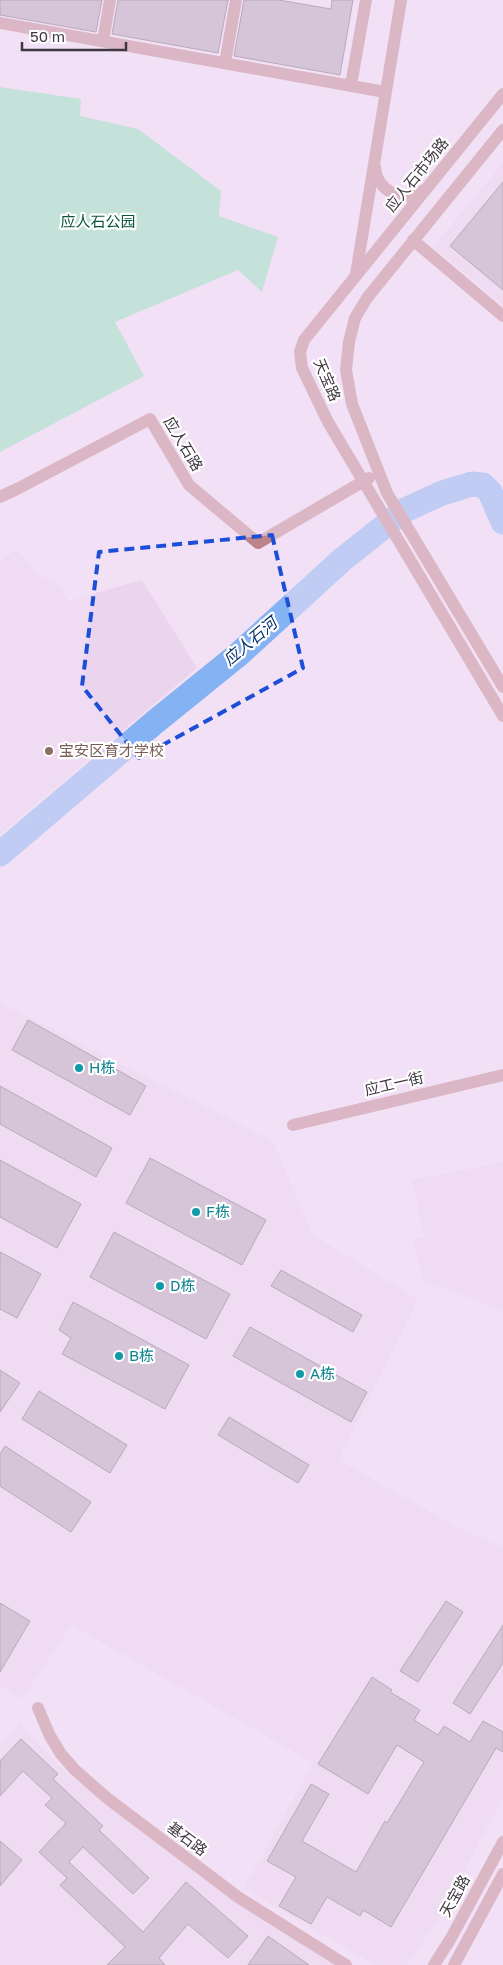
<svg xmlns="http://www.w3.org/2000/svg" width="503" height="1965" viewBox="0 0 503 1965" font-family="'Golos Text','Noto Sans SC',sans-serif">
  <style>
    .built { fill: #ebd4ee }
    .green { fill: #8ce1b9 }
    .lines { fill: none; stroke-linecap: round; stroke-linejoin: round }
    .river { stroke: #85b2f2; stroke-width: 25 }
    .building { fill: #b3a3b5; stroke: #726374 }
    .minor { stroke: #be8389; stroke-width: 12 }
    .marked { fill: none; stroke: #1d4ed8; stroke-width: 4; stroke-dasharray: 10 6; stroke-linejoin: round }
    .education-dot { fill: #8d6e63; stroke: #fff; stroke-width: 2 }
    .culture-dot { fill: #0f9aa8; stroke: #fff; stroke-width: 2 }
    .labels { text-anchor: middle; stroke-width: 4.5; stroke-linejoin: round; paint-order: stroke }
    .street-label { font-size: 15px; fill: #3e373f; stroke: #fff }
    .park-label { font-size: 15px; fill: #0c553b; stroke: #fff }
    .education-label { font-size: 15px; fill: #785e54; stroke: #fff; text-anchor: start }
    .culture-label { font-size: 15px; fill: #0d838f; stroke: #fff; text-anchor: start }
    .water-label { font-size: 16px; font-style: italic; fill: #063169; stroke: #fff }
  </style>
  <rect width="100%" height="100%" fill="#f2e1f5"/>
  <g class="built">
    <polygon points="503,163 503,305 433,247"/>
    <polygon points="17,549 39,576 57,581 68,601 142,580 197,668 0,834 0,561"/>
    <polygon points="0,1003 273,1141 313,1235 418,1299 339,1460 450,1523 503,1548 503,1799 438,1919 407,1965 374,1965 244,1888 313,1763 71,1625 22,1699 0,1686"/>
    <polygon points="503,1162 503,1310 422,1281 413,1239 424,1237 412,1180"/>
    <polygon points="20,1724 67,1774 334,1965 0,1965 0,1744"/>
  </g>
  <polygon class="green" points="0,87 81,99 80,116 138,129 221,191 219,216 278,237 262,292 238,270 115,322 144,376 0,452"/>
  <g class="lines">
    <polyline class="river" points="0,854 155,722 239,654 343,559 405,510 442,493 472,484 483,485 490,492 503,522"/>
  </g>
  <g class="building">
    <polygon points="0,0 102,0 96,32 0,15"/>
    <polygon points="118,0 228,0 218,53 112,34"/>
    <polygon points="244,0 279,0 331,9 332,0 353,0 340,75 234,56"/>
    <polygon points="503,182 503,290 450,246"/>
    <polygon points="28,1020 146,1086 130,1115 12,1050"/>
    <polygon points="0,1086 112,1148 96,1177 0,1124"/>
    <polygon points="150,1158 266,1220 242,1265 126,1203"/>
    <polygon points="0,1160 81,1204 57,1248 0,1217"/>
    <polygon points="114,1232 230,1294 206,1339 90,1277"/>
    <polygon points="0,1252 41,1274 17,1318 0,1309"/>
    <polygon points="281,1270 362,1315 353,1332 271,1286"/>
    <polygon points="73,1302 189,1365 165,1409 62,1354 71,1338 59,1330"/>
    <polygon points="250,1327 367,1392 351,1422 233,1356"/>
    <polygon points="0,1370 20,1383 0,1412"/>
    <polygon points="39,1391 127,1445 110,1473 22,1419"/>
    <polygon points="229,1417 309,1465 298,1483 218,1435"/>
    <polygon points="5,1446 91,1502 71,1532 0,1486 0,1454"/>
    <polygon points="446,1601 463,1612 418,1682 400,1671"/>
    <polygon points="0,1603 30,1621 0,1672"/>
    <polygon points="503,1625 503,1663 470,1714 453,1703"/>
    <polygon points="372,1677 392,1690 390,1692 420,1710 414,1720 438,1735 444,1726 470,1742 483,1721 503,1732 503,1752 496,1748 391,1927 363,1910 360,1916 327,1897 311,1924 279,1906 296,1877 267,1861 311,1784 329,1794 302,1841 356,1872 385,1821 387,1823 424,1762 397,1745 368,1794 318,1764"/>
    <polygon points="21,1739 58,1774 53,1779 103,1826 99,1830 149,1878 133,1894 83,1847 69,1862 143,1932 186,1882 248,1936 228,1958 188,1924 159,1958 165,1965 107,1965 125,1947 60,1885 67,1878 39,1852 66,1823 45,1805 52,1798 23,1771 0,1796 0,1761"/>
    <polygon points="0,1841 22,1860 0,1886"/>
    <polygon points="268,1936 309,1965 248,1965"/>
  </g>
  <g class="lines">
    <g class="minor">
      <polyline points="0,23 385,92"/>
      <polyline points="103,41 110,0"/>
      <polyline points="225,63 236,0"/>
      <polyline points="351,85 366,0"/>
      <polyline points="503,94 304,340 300,352 302,368 328,422 503,716"/>
      <polyline points="503,130 367,298 355,318 349,342 346,370 352,404 387,493 503,687"/>
      <path d="M375 167C376 190 404 206 424 190"/>
      <polyline points="413,240 503,316"/>
      <polyline points="356,274 401,0"/>
      <polyline points="0,497 19,488 150,419 189,485 258,543 369,478"/>
      <polyline points="293,1125 503,1075"/>
      <polyline points="38,1708 50,1736 61,1754 75,1770 107,1798 238,1897 346,1965"/>
      <polyline points="434,1965 451,1938 503,1842"/>
      <polyline points="454,1965 503,1874"/>
    </g>
  </g>
  <path d="M0 0H503V1965H0ZM272 535 303 668 139 758 82 686 99 552Z" fill="#f2e1f5" fill-opacity=".55" fill-rule="evenodd"/>
  <path class="marked" d="M272 535 303 668 139 758 82 686 99 552Z"/>
  <circle class="education-dot" cx="49" cy="751" r="5"/>
  <g class="culture-dot">
    <circle cx="79" cy="1068" r="5"/>
    <circle cx="196" cy="1212" r="5"/>
    <circle cx="160" cy="1286" r="5"/>
    <circle cx="119" cy="1356" r="5"/>
    <circle cx="300" cy="1374" r="5"/>
  </g>
  <g class="labels">
    <g class="street-label">
      <text transform="translate(417 175) rotate(-51)" y="5">应人石市场路</text>
      <text transform="translate(327 380) rotate(67)" y="5">天宝路</text>
      <text transform="translate(183 444) rotate(59)" y="5">应人石路</text>
      <text transform="translate(394 1084) rotate(-13)" y="5">应工一街</text>
      <text transform="translate(187 1839) rotate(37)" y="5">基石路</text>
      <text transform="translate(455 1896) rotate(-61)" y="5">天宝路</text>
    </g>
    <g class="park-label">
      <text x="98" y="227">应人石公园</text>
    </g>
    <g class="education-label">
      <text x="59" y="756">宝安区育才学校</text>
    </g>
    <g class="culture-label">
      <text x="89" y="1073">H栋</text>
      <text x="206" y="1217">F栋</text>
      <text x="170" y="1291">D栋</text>
      <text x="129" y="1361">B栋</text>
      <text x="310" y="1379">A栋</text>
    </g>
    <g class="water-label">
      <text transform="translate(250 641) rotate(-40)" y="6">应人石河</text>
    </g>
  </g>
  <path d="M22 42v8h104v-8" fill="none" stroke="#3e373f" stroke-width="2.5"/>
  <text x="30" y="42" font-size="15" fill="#3e373f" stroke="#ffffff" stroke-width="4" paint-order="stroke">50 m</text>
</svg>
